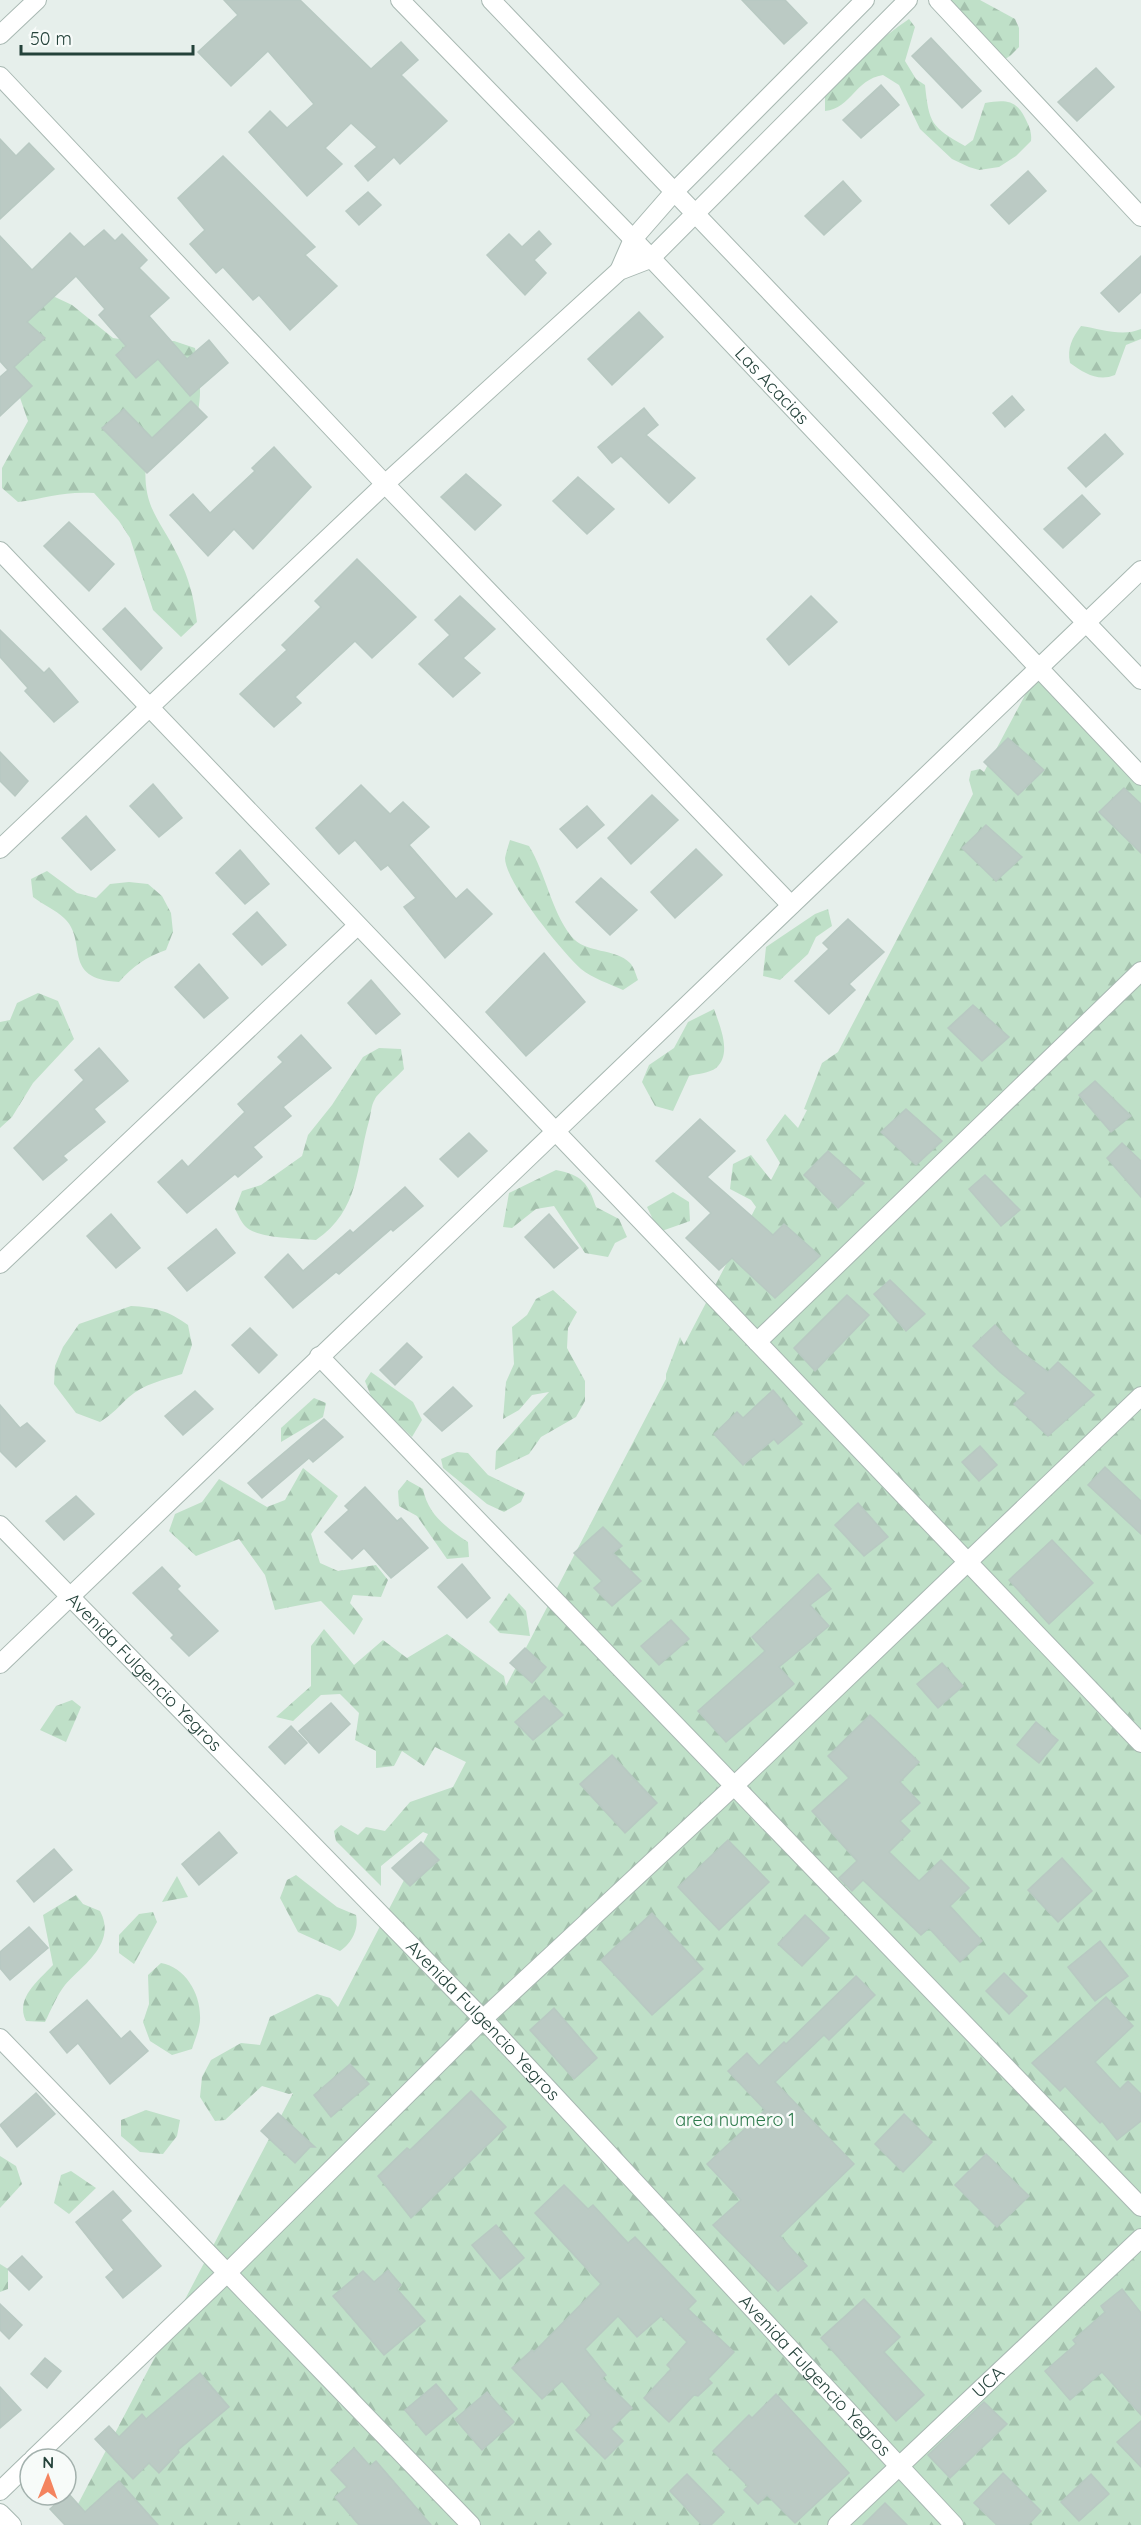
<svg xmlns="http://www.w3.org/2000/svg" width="1141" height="2525" viewBox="0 0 1141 2525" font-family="Quicksand,sans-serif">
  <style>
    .forest { fill: url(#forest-firs) }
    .building { fill: #bbcac4; stroke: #b8c9c2; stroke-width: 1.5 }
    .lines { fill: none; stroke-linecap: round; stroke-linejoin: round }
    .minor-casing { stroke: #a8b8b2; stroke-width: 20 }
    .minor { stroke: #fff; stroke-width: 18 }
    .labels { text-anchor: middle; stroke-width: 5; stroke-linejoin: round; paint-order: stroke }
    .street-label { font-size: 18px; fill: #24423a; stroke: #f7fbf9 }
    .park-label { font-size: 18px; fill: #2d7a4b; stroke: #f7fbf9 }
  </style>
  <defs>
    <pattern id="forest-firs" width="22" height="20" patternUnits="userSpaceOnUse" patternTransform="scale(1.5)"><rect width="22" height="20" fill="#bfe0c8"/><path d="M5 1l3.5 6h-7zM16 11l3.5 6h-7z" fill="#a4c1ad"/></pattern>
  </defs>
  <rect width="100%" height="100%" fill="#e6efeb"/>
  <g class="forest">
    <polygon points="949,0 980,0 1015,19 1019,28 1019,47 1010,56 1002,61"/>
    <path d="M909 19 915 27 905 61 916 79 925 85C929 123 931 127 965 146L973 140 985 103C1004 100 1016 99 1025 118 1029 126 1032 132 1031 141L1016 156 999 167 979 170 969 167 952 159 920 129 899 85 883 75C854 80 852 108 825 111V92C852 66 878 40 909 19Z"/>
    <path d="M0 271 5 306 55 297 72 305 113 338 133 341H174L195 348C199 369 206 409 190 426 177 439 160 450 146 461 142 508 159 517 178 556 189 578 194 598 197 622L181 637 153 610 130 538 119 521 94 493C64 491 47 498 18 502L2 488V468L28 421 8 363Z"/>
    <path d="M1081 326C1101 329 1122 337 1141 329V339L1126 345 1115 375C1098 382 1084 373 1070 363 1067 348 1072 338 1081 326Z"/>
    <polygon points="1039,669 1141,768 1141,2525 67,2525 293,2093 289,2094 262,2086 225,2120 215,2121 200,2097 202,2077 211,2060 241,2043 260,2045 270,2017 317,1994 330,1998 338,2007 428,1834 423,1832 381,1866 381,1886 336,1841 334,1831 341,1825 358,1835 366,1827 385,1831 410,1802 453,1787 466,1762 435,1747 424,1766 402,1751 394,1766 376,1768 376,1751 355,1740 359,1713 340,1694 321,1695 293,1721 276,1717 311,1686 311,1646 324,1629 354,1665 383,1640 407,1658 447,1634 504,1676 506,1686 666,1379 666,1374 680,1337 684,1345 756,1207 751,1200 730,1189 733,1164 751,1155 771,1180 780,1163 766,1140 785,1114 798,1128 807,1110 804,1109 822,1063 838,1052 973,794 969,780 971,771 980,769 984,772"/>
    <path d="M510 840 529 846C546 874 551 910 571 936 585 954 616 948 630 963 634 967 636 975 638 980L623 990C610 984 592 978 581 969 562 952 505 882 505 858 506 853 508 846 510 840Z"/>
    <path d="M47 871 77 893 96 898 110 884 129 882 148 884 162 896 171 913 173 932 166 950C146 957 133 966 119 982 60 979 89 941 64 918 56 910 43 905 33 897L31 879Z"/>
    <polygon points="828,909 832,926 816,937 808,954 780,980 763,976 766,947 815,914"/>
    <polygon points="38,993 58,1001 74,1039 33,1083 12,1117 0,1128 0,1022 10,1020 17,1003"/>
    <path d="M714 1009C719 1024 733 1054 716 1068 710 1073 696 1074 689 1076L673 1111 655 1106 642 1082 649 1065 674 1048 688 1022Z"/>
    <path d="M379 1048 401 1049 404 1069C398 1076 377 1094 375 1099 371 1105 371 1114 369 1121 356 1167 360 1210 316 1240 297 1238 257 1239 245 1226 241 1222 238 1214 235 1209L242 1191 261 1185 302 1156 308 1135 332 1105 363 1057Z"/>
    <path d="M556 1170C582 1175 588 1183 596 1207L619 1219 627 1237 615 1243 608 1257 585 1253 554 1206 536 1209 512 1228 503 1227 509 1193Z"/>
    <polygon points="673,1192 689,1202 690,1221 659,1232 647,1207"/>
    <polygon points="553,1290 577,1312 568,1328 567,1348 585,1381 585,1401 576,1417 541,1437 529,1454 495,1470 496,1451 549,1392 532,1395 519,1410 503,1419 506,1382 514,1364 512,1327 527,1315 536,1299"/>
    <path d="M131 1306C154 1307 169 1311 188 1325L192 1345 182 1374C163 1380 144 1384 129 1397 118 1407 114 1413 100 1422L76 1413 54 1384 55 1366 63 1347 79 1324Z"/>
    <polygon points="371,1372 413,1402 422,1420 412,1437 372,1399 365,1381"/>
    <polygon points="314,1398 326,1403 323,1417 281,1442 281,1428"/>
    <polygon points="457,1452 468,1453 488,1475 525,1493 521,1502 504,1512 487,1504 443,1468 441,1459"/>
    <polygon points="303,1468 338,1496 311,1534 320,1563 338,1571 376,1565 388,1580 381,1597 353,1595 350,1603 363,1619 354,1635 321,1601 275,1610 265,1575 239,1539 196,1556 169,1531 175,1514 202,1502 219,1479 267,1507 285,1500"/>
    <path d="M407 1480 423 1489C428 1515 447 1528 468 1542L469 1557 447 1559 417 1516 399 1506 398 1491Z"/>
    <polygon points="509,1593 526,1611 530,1636 500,1633 489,1622"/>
    <polygon points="72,1700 81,1707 66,1742 40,1730 56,1706"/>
    <path d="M296 1875 337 1907 356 1915C359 1929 352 1943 340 1951L298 1932 280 1898 287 1880Z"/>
    <polygon points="177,1876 188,1897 162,1902"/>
    <path d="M76 1895 83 1904 100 1911C117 1943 84 1964 65 1985 57 1995 51 2010 45 2022L26 2021C15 1998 38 1981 53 1965L43 1915Z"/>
    <polygon points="153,1912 157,1922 134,1964 119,1953 119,1935 139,1914"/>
    <path d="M161 1963C185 1967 200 1993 200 2016 201 2026 195 2039 192 2049L172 2055 150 2041 143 2022 149 2004 148 1975Z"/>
    <polygon points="146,2110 180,2120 177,2136 163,2154 140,2152 121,2136 121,2120"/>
    <polygon points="0,2156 16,2166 22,2184 0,2208"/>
    <polygon points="71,2171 96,2188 69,2214 54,2203 61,2175"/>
    <polygon points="0,2264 8,2269 8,2289 0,2292"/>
  </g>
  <g class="building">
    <polygon points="224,0 300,0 371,69 401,42 418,60 401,75 447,121 400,164 394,157 368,181 355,166 377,147 351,123 325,148 342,164 307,196 249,132 270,111 287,128 314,104 268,51 231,86 198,52 238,15"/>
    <polygon points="742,0 785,0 807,23 784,44"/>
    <polygon points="931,38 981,91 962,108 912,56"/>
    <polygon points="1096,68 1114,87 1077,121 1058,102"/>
    <polygon points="881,85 899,105 861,138 843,120"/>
    <polygon points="0,139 16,156 29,143 54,169 0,219"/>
    <polygon points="223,156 315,247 305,255 337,286 290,330 259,295 253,300 223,267 216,273 190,244 205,230 178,198"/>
    <polygon points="1028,171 1046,191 1009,224 991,205"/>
    <polygon points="843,181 861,201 824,235 805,216"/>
    <polygon points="368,192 381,205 359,225 346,211"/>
    <polygon points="104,230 115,241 122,234 147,260 139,268 169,298 149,316 187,359 209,340 228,363 190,396 158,359 136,378 116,355 126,346 99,315 105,309 76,276 27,322 45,338 14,367 32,386 0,416 0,377 8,370 0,361 0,236 32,270 70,233 84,247"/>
    <polygon points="539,231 551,244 534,260 546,273 525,295 487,255 509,234 522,247"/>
    <polygon points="1141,256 1141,292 1119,312 1101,293"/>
    <polygon points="639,312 663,337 612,385 588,359"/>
    <polygon points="1012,396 1024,410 1005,427 993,413"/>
    <polygon points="191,401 207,417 147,473 102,428 124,409 152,438"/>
    <polygon points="644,408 658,425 646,435 695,478 669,503 621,456 612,463 598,447"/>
    <polygon points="1105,434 1123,454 1086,487 1068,468"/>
    <polygon points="274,447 311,487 253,549 234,529 208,556 170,515 193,494 210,513 255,471 252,468"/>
    <polygon points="466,474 501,505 475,530 441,497"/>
    <polygon points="578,477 614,509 587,534 553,501"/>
    <polygon points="1082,495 1100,514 1063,548 1044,529"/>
    <polygon points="69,522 114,564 89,591 44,546"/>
    <polygon points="357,559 416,617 372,658 355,641 295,697 301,703 274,727 240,694 287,650 282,645 321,607 315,601"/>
    <polygon points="460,596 495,629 463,658 480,673 453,697 419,664 450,635 435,620"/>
    <polygon points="811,596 837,622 789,665 767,639"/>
    <polygon points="125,608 162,648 141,670 103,629"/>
    <polygon points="0,630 44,673 49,668 78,702 54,722 25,691 28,688 0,657"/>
    <polygon points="1008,738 1044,770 1018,795 984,762"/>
    <polygon points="0,752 28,781 15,796 0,781"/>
    <polygon points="153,784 182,818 159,837 130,806"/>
    <polygon points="361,785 390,814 403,802 429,827 409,845 456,899 467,889 492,914 445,958 404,907 416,898 388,865 381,870 355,840 339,854 316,828"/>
    <polygon points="1124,788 1141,804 1141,853 1099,812"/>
    <polygon points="652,795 678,820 631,864 608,838"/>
    <polygon points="587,806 604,825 577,848 560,829"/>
    <polygon points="86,816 115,850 91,870 62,838"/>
    <polygon points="986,825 1022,857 996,881 962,848"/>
    <polygon points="696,849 722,875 675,918 651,892"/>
    <polygon points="240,850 269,884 245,904 216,873"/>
    <polygon points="601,878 637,910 610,935 576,902"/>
    <polygon points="257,912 286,945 262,965 233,934"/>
    <polygon points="848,919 884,952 849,984 855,990 829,1014 795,981 829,949 823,943"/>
    <polygon points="544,953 585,1002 526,1056 486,1012"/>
    <polygon points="199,964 228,998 204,1018 175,987"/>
    <polygon points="371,980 400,1014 376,1034 348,1003"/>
    <polygon points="973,1005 1009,1037 982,1061 948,1028"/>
    <polygon points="301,1035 331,1068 283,1107 291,1116 253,1147 262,1157 238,1177 235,1174 187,1213 158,1182 182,1160 188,1167 245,1112 238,1104 283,1062 278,1057"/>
    <polygon points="99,1048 128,1081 94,1109 105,1122 63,1156 67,1160 43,1180 14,1148 84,1080 75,1070"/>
    <polygon points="1095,1081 1131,1116 1111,1132 1079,1095"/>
    <polygon points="906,1109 942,1141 916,1165 881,1132"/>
    <polygon points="700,1119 735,1151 707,1177 773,1235 784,1224 820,1256 775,1298 732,1258 719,1270 686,1238 711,1213 656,1161"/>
    <polygon points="469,1133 487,1151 458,1177 440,1159"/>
    <polygon points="1122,1143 1141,1161 1141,1197 1107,1158"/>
    <polygon points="828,1151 864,1183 838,1208 804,1175"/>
    <polygon points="985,1175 1020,1210 1001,1226 969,1189"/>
    <polygon points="405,1187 423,1206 393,1231 391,1229 339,1274 336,1272 293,1308 265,1277 288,1254 303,1271 350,1230 353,1233"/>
    <polygon points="111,1214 140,1248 116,1268 87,1236"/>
    <polygon points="549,1214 578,1248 554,1268 525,1237"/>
    <polygon points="216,1229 235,1253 187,1291 168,1268"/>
    <polygon points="890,1280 925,1314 906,1331 874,1294"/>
    <polygon points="847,1295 869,1315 815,1371 794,1348"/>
    <polygon points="995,1325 1019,1350 1048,1372 1058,1362 1094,1395 1048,1436 1014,1404 1026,1393 1000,1372 973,1346"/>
    <polygon points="250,1328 277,1355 259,1373 232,1345"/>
    <polygon points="407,1343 422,1357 395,1385 380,1370"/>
    <polygon points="453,1387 472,1406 442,1431 424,1414"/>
    <polygon points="773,1390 802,1424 778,1444 774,1439 743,1465 714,1434 737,1412 743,1418"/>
    <polygon points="195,1391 213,1409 183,1435 165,1416"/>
    <polygon points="0,1405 20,1428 27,1423 45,1441 16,1467 0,1451"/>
    <polygon points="324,1419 343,1437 313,1462 309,1458 262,1498 248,1483"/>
    <polygon points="980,1446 997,1465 979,1481 962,1462"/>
    <polygon points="1105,1467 1141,1501 1141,1534 1088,1485"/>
    <polygon points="365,1487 397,1521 401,1518 428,1548 391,1578 364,1548 352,1559 325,1532 349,1510 345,1506"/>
    <polygon points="76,1496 94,1514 64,1540 46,1521"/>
    <polygon points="858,1503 888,1537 864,1556 835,1525"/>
    <polygon points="603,1527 622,1546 613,1553 641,1581 612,1606 594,1588 602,1581 574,1553"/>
    <polygon points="1052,1540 1093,1583 1049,1624 1009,1580"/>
    <polygon points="462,1564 490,1598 467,1618 438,1587"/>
    <polygon points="162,1567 180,1586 177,1589 218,1631 189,1656 171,1638 174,1635 133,1593"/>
    <polygon points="818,1574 831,1589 810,1605 829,1626 779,1667 794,1684 726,1742 698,1711 765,1651 752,1637"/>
    <polygon points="671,1620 689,1639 659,1665 641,1646"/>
    <polygon points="525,1648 546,1667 532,1683 510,1663"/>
    <polygon points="942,1663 963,1686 938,1708 917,1684"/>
    <polygon points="544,1696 563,1715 533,1740 515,1722"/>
    <polygon points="331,1703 350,1724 319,1753 299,1731"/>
    <polygon points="870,1715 919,1762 900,1782 920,1803 900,1821 910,1831 889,1852 919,1881 941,1860 969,1888 950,1906 982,1941 960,1962 929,1928 921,1935 863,1880 852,1891 839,1878 857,1861 812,1811 849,1778 828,1756"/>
    <polygon points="1036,1722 1058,1740 1039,1763 1017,1745"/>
    <polygon points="291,1726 307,1743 285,1764 269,1747"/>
    <polygon points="612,1755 657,1803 625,1833 580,1784"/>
    <polygon points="219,1832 237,1853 199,1885 182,1864"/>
    <polygon points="728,1840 769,1882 719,1930 678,1887"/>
    <polygon points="421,1842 439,1860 410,1886 392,1868"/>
    <polygon points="54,1849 72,1870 34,1902 17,1881"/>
    <polygon points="1062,1858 1092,1891 1058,1922 1028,1890"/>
    <polygon points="652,1913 703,1969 652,2015 601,1960"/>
    <polygon points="805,1915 829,1938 802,1966 778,1944"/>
    <polygon points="29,1927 48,1948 10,1980 0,1968 0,1952"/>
    <polygon points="1100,1941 1128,1976 1095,2001 1068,1967"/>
    <polygon points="1004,1973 1027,1996 1009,2014 986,1991"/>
    <polygon points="856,1976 875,1995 829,2040 824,2035 775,2082 854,2164 780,2236 807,2266 778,2291 713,2225 741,2200 707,2164 765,2110 728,2071 747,2053 759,2066 784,2042 786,2044"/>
    <polygon points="1106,1997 1133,2026 1095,2062 1120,2089 1128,2081 1141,2094 1141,2121 1117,2140 1102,2121 1100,2123 1065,2086 1060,2091 1032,2063"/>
    <polygon points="87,2000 121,2039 130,2031 148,2051 110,2084 78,2043 67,2053 50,2032"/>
    <polygon points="554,2008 597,2058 574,2079 530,2030"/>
    <polygon points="350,2064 369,2084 331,2117 314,2095"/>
    <polygon points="471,2091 506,2127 411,2218 378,2176 407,2148 410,2150"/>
    <polygon points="36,2093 55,2114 17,2147 0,2125"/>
    <polygon points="278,2113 315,2147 310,2147 295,2163 261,2131"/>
    <polygon points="904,2114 932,2142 903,2172 875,2144"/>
    <polygon points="986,2154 1029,2196 997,2227 955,2185"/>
    <polygon points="564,2185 588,2209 593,2205 628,2243 635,2237 696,2301 688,2309 734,2352 708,2379 712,2383 698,2396 694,2395 669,2422 644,2398 671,2369 667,2365 687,2342 661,2316 637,2337 618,2316 585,2349 606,2375 602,2378 632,2408 611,2429 623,2441 605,2459 576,2430 591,2415 562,2381 542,2399 512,2368 532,2350 534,2352 601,2284 535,2213"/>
    <polygon points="113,2191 131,2211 121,2220 161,2266 123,2298 106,2277 114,2270 76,2222"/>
    <polygon points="496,2225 524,2258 500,2279 472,2245"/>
    <polygon points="22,2256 42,2277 29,2290 8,2269"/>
    <polygon points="388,2270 401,2285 397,2289 425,2321 384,2355 333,2296 363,2271 374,2282"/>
    <polygon points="1122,2289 1141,2313 1141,2415 1102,2372 1070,2400 1045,2371 1076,2344 1073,2340 1105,2312 1101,2306"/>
    <polygon points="864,2299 900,2337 884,2352 924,2395 896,2421 821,2338"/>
    <polygon points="0,2304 22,2325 9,2339 0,2330"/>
    <polygon points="45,2358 61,2371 47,2388 31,2374"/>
    <polygon points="200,2373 229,2407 178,2450 179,2452 159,2473 149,2463 133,2479 95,2439 109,2426 119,2437 142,2414 146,2419"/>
    <polygon points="436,2384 457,2409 426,2435 405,2410"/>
    <polygon points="0,2387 21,2410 0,2428"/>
    <polygon points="487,2392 514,2422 482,2450 455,2419"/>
    <polygon points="776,2394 849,2473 795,2523 767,2495 758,2504 744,2490 748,2486 713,2451 749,2415 752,2418"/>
    <polygon points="984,2402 1007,2424 950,2478 928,2455"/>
    <polygon points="1141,2421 1141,2467 1117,2442"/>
    <polygon points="354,2448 370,2466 376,2461 431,2525 359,2525 335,2497 347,2487 331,2470"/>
    <polygon points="1003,2473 1041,2511 1028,2525 997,2525 974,2503"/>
    <polygon points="687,2474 724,2512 711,2525 702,2525 670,2491"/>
    <polygon points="1091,2474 1109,2494 1079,2521 1061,2502"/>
    <polygon points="119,2481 158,2525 65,2525 50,2509 68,2493 85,2512"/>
    <polygon points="885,2503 907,2525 863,2525"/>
  </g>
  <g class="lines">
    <g class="minor-casing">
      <g id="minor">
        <path id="s1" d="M400 0 633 239 1141 776"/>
        <polyline points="491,0 1141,680"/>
        <polyline points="938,0 1141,217"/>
        <polyline points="0,35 37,0"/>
        <polyline points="0,76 385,484 791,905"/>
        <polyline points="619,271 633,239 674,192 865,0"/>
        <polyline points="0,551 1141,1743"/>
        <polyline points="0,849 385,484 619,271 650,259 908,0"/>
        <polyline points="0,1264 357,926"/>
        <polyline points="757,1342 1141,971"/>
        <polyline points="319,1356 1141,2207"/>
        <path id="s2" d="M0 1525 483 2019 954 2525"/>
        <polyline points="0,1664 1141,570"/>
        <polyline points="0,2038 471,2525"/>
        <polyline points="33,2459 227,2273 483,2019 734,1786 1141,1396"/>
        <polyline points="0,2491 30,2462"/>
        <polyline points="0,2513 12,2525"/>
        <path id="s3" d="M837 2525 1141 2238"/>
      </g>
    </g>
    <use href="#minor" class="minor"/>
  </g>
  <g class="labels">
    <g class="street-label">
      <text dy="6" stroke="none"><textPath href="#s1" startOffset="536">Las Acacias</textPath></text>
      <text dy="6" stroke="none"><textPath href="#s2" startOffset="206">Avenida Fulgencio Yegros</textPath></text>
      <text dy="6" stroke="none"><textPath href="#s2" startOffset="692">Avenida Fulgencio Yegros</textPath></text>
      <text dy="6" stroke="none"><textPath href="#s2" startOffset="1178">Avenida Fulgencio Yegros</textPath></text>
      <text dy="6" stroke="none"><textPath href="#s3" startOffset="208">UCA</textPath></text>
    </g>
    <g class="park-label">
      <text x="735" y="2126">area numero 1</text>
    </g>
  </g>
  <g transform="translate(48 2477) rotate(1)"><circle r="28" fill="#f7fbf9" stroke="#a3b1ad" stroke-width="1.5"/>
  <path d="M0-4.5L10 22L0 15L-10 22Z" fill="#f4845f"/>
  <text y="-9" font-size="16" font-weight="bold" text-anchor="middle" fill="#24423a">N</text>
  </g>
  <path d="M21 45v9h172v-9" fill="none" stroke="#24423a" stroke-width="3"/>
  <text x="30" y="45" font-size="18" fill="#24423a" stroke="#f7fbf9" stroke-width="4.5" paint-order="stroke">50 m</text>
</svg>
